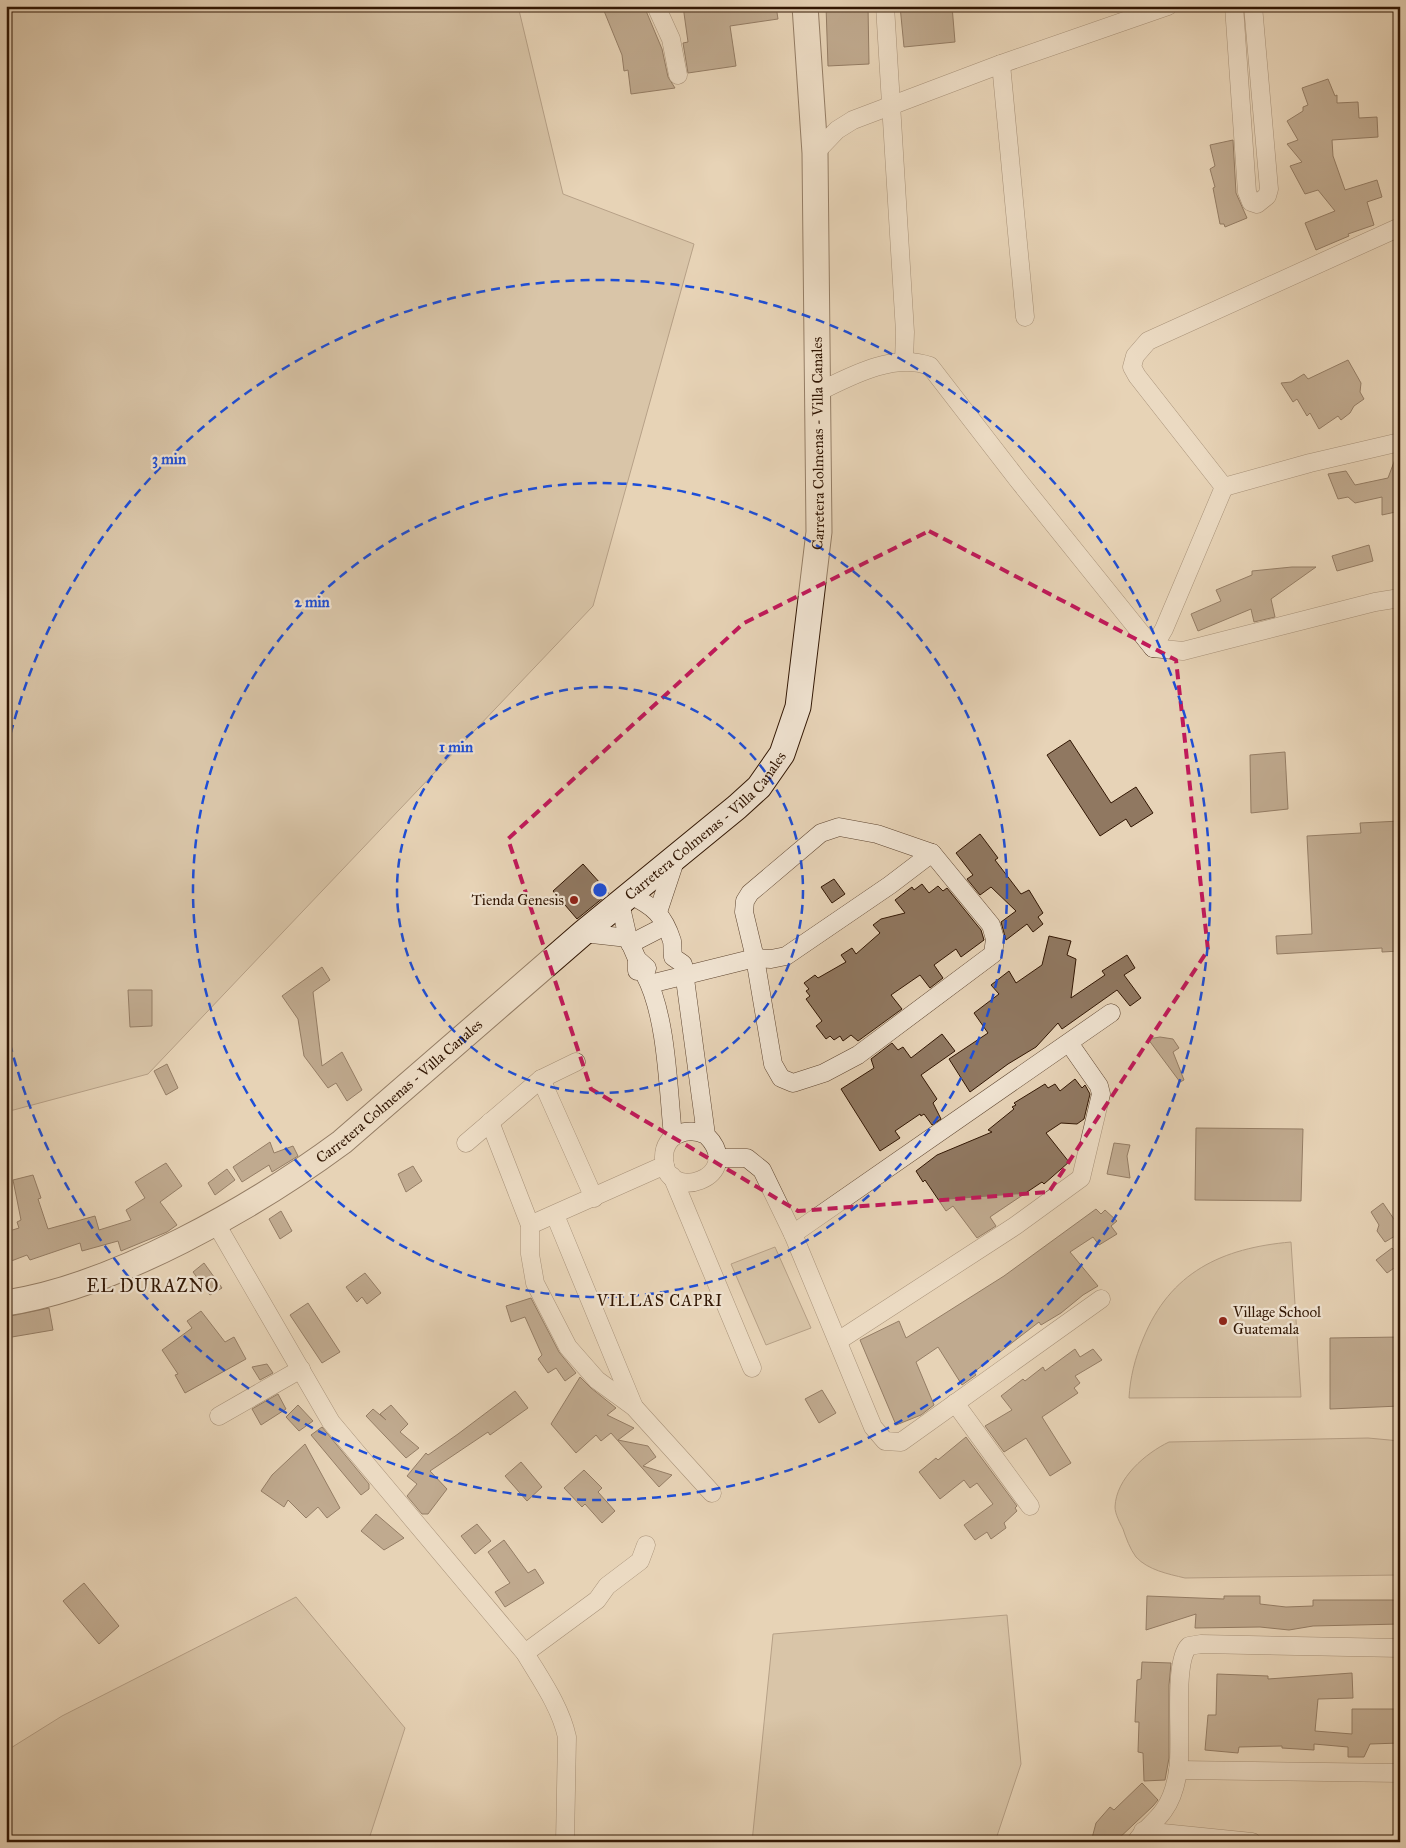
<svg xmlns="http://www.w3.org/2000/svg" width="1406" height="1848" viewBox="0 0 1406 1848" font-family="'IM FELL Great Primer',serif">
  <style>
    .green { fill: #c8b398; stroke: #7c644e }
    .building { fill: #907861; stroke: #311603 }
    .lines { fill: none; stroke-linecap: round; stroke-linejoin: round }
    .street-casing { stroke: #5e4530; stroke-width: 19 }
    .secondary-casing { stroke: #311603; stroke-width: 27 }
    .street { stroke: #efe2d0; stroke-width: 18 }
    .secondary { stroke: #efe2d0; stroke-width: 25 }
    .marked { fill: none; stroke: #c2185b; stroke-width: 4; stroke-dasharray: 10 6; stroke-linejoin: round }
    .ring { fill: none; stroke: #1d4ed8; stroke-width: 2.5; stroke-dasharray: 9 6 }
    .poi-dot { fill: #8f2418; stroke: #efe2d0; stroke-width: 2 }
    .labels { text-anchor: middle; stroke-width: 4.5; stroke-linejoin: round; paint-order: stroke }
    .street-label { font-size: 15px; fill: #311603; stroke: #efe2d0 }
    .poi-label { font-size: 15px; fill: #311603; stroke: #efe2d0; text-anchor: end }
    .neighbourhood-label { font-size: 16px; letter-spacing: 1px; fill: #311603; stroke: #efe2d0 }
    .quarter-label { font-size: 18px; letter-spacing: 1px; fill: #311603; stroke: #efe2d0 }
    .centre { fill: #1d4ed8; stroke: #efe2d0; stroke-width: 2.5 }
    .ring-label { font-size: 15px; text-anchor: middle; font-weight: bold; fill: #1d4ed8; stroke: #efe2d0; stroke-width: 4.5; stroke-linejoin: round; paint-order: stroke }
  </style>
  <rect width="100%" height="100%" fill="#e7d3b7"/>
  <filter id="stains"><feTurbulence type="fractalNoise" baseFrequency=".004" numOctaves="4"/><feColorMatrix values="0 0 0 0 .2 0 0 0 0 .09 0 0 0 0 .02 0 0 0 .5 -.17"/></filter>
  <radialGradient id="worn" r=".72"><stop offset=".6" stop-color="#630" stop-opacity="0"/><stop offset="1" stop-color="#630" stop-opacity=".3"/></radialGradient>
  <g class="green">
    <polygon points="6,6 518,6 563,194 694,244 593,606 148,1074 6,1112"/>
    <path d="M1291 1242 1301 1397 1129 1398C1130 1378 1135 1358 1143 1339 1170 1272 1222 1248 1291 1242Z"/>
    <polygon points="775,1247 811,1328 766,1345 731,1264"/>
    <path d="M1368 1438 1400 1441 1398 1575 1185 1578C1168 1574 1148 1570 1136 1557 1130 1549 1126 1538 1123 1529 1120 1523 1115 1514 1115 1507 1116 1478 1146 1453 1169 1442Z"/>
    <polygon points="296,1597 405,1728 368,1842 6,1842 6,1751 62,1716"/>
    <polygon points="1007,1615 1021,1764 995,1842 752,1842 773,1634"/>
  </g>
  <g class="building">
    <polygon points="602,6 644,6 662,49 668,77 675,88 631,94 628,70 624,71 622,55"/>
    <polygon points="683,6 776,6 778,19 730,26 736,66 688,73 683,43 688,42"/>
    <polygon points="826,6 868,6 869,64 828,66"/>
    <polygon points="900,6 952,6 955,42 904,47"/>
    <polygon points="1328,79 1335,96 1337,95 1337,103 1358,102 1359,118 1377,117 1378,137 1332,140 1333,156 1345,190 1377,180 1382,197 1367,202 1374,225 1348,234 1349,236 1316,250 1305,223 1335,211 1318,190 1305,194 1290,166 1302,162 1287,144 1298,140 1287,121 1303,111 1303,107 1308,105 1302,88"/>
    <polygon points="1233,140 1236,193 1247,218 1225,227 1224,224 1220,224 1213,188 1215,187 1210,169 1215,166 1210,145"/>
    <polygon points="1348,360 1361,383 1360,392 1364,399 1354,406 1350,413 1341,420 1338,416 1319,429 1310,413 1307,416 1297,399 1293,402 1281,383 1291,382 1304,374 1308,379"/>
    <polygon points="1400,453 1400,511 1382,515 1382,497 1355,503 1348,497 1338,499 1328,474 1346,471 1355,485 1388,478 1397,454"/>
    <polygon points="1369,545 1373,561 1337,571 1332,556"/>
    <polygon points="1292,567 1316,567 1271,599 1275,617 1254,622 1251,609 1198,631 1191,614 1221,601 1216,590 1252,575 1252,571"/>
    <polygon points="1070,740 1111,803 1136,787 1153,813 1131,827 1126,819 1100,836 1047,755"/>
    <polygon points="1285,752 1288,809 1251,813 1250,755"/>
    <polygon points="1400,821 1400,951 1382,952 1382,948 1277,954 1276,936 1312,934 1307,836 1361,833 1360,823"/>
    <polygon points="980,834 998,858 995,860 1021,894 1029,890 1043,913 1038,917 1043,924 1033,932 1027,924 1006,940 1001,922 1016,911 991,887 980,895 967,879 973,875 956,853"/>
    <polygon points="583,864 609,893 577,919 553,891"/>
    <polygon points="834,879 845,894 832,903 821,887"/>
    <polygon points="922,884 929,893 938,886 943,891 947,888 981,930 984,940 961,957 956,949 934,965 943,978 930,988 920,975 891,995 902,1009 858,1041 851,1035 843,1041 840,1036 834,1040 830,1036 826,1039 816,1026 822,1021 806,999 810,996 806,991 809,989 804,983 815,975 818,978 846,962 841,955 852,948 856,954 880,933 873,925 881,919 905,913 895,900 912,887 914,890"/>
    <polygon points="1049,936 1071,941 1067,955 1076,959 1071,998 1105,975 1102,971 1127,955 1135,968 1124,975 1141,998 1130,1006 1117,990 1062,1029 1058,1023 1036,1047 1008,1064 970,1092 949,1059 988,1033 974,1013 999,994 991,985 1009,971 1016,983 1042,965"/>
    <polygon points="322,967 330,980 313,992 322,1066 342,1052 362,1090 347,1101 336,1083 328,1088 304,1056 298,1019 282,996"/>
    <polygon points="128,990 152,990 152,1026 130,1027"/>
    <polygon points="942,1034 955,1051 921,1075 937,1099 933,1103 941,1119 932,1125 924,1114 921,1116 920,1114 895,1131 900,1138 880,1151 841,1089 874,1068 871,1059 892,1043 898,1050 903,1047 911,1058"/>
    <polygon points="1160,1037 1173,1039 1179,1048 1173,1052 1184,1080 1180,1082 1148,1039"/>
    <polygon points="167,1064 178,1088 166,1095 154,1071"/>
    <polygon points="1075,1079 1082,1088 1085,1085 1090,1094 1084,1119 1077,1124 1061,1123 1046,1133 1069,1162 1044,1184 1042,1182 990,1217 996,1226 977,1238 953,1206 946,1211 925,1180 923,1182 916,1171 937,1155 992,1132 988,1130 1014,1109 1012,1107 1016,1105 1014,1103 1045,1084 1048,1088 1055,1084 1060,1091"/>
    <polygon points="1196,1128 1303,1129 1301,1201 1195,1200"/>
    <polygon points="270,1142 274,1153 293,1146 298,1156 272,1172 269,1165 242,1182 233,1167"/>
    <polygon points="1114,1143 1130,1145 1127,1156 1130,1178 1107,1174"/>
    <polygon points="166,1163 182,1186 160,1202 177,1225 167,1232 121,1251 118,1241 82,1251 80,1243 30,1260 27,1255 6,1263 6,1232 19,1228 17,1222 21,1220 13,1180 33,1175 41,1198 38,1199 48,1229 95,1216 99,1230 131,1220 126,1210 145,1198 135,1182"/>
    <polygon points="413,1166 422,1181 406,1192 398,1174"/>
    <polygon points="227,1169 235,1180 215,1195 208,1183"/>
    <polygon points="1383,1203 1400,1228 1400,1233 1385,1242 1377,1231 1379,1225 1371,1212"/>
    <polygon points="1096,1209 1101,1214 1105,1210 1117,1221 1111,1226 1117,1234 1099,1245 1093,1237 1070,1252 1098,1286 1083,1295 1061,1313 1041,1325 1039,1322 974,1372 976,1375 962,1385 938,1347 916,1362 934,1405 921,1415 896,1425 860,1340 899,1321 906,1338 1004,1276"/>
    <polygon points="281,1211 292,1231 280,1239 269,1219"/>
    <polygon points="1392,1248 1400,1256 1400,1264 1387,1273 1376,1260"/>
    <polygon points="204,1263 222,1288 210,1295 193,1272"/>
    <polygon points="365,1273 381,1293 367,1304 362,1297 357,1302 346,1287"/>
    <polygon points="531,1298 559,1352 576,1373 565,1381 556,1368 548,1373 538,1359 542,1355 525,1317 511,1322 506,1306"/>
    <polygon points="308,1303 340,1352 322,1363 290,1315"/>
    <polygon points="49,1308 53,1330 6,1338 6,1317"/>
    <polygon points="201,1311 225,1342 234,1337 246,1359 185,1393 175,1375 178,1374 162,1350 192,1328 187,1321"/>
    <polygon points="1400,1337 1400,1406 1330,1409 1330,1338"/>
    <polygon points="1075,1349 1080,1357 1093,1349 1102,1360 1075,1376 1080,1383 1074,1388 1078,1393 1042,1417 1071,1463 1050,1476 1026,1438 1004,1452 985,1426 1012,1410 1001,1396 1023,1379 1025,1381 1043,1367 1045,1371"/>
    <polygon points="267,1364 273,1373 260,1380 252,1367"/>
    <polygon points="580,1377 591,1388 616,1408 607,1415 634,1428 618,1440 648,1446 656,1457 643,1466 672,1475 659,1487 611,1433 601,1441 596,1435 576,1453 551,1424"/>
    <polygon points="822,1390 836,1413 819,1423 805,1399"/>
    <polygon points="515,1391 528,1408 490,1435 488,1432 430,1471 447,1489 428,1514 422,1514 407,1496 417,1484 407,1476 426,1453 428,1455 458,1434"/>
    <polygon points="278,1394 286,1409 261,1425 252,1409"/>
    <polygon points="298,1405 313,1421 299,1431 286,1417"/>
    <polygon points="391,1405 408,1424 400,1432 419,1448 406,1458 366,1416 373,1409 386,1420 380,1414"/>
    <polygon points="322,1427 369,1484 369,1489 361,1495 311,1435"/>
    <polygon points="966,1437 1017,1506 1015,1508 1017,1511 1004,1523 1006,1528 991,1539 987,1532 975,1540 964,1525 993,1504 977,1483 970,1488 964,1480 940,1499 919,1472 936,1458 938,1460"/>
    <polygon points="305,1444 340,1508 327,1518 318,1507 306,1518 288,1500 284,1507 261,1491 272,1475"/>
    <polygon points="521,1462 542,1487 527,1501 505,1476"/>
    <polygon points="584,1470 602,1488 598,1492 615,1511 602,1523 585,1504 582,1507 564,1488"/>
    <polygon points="376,1514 404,1538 384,1550 361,1531"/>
    <polygon points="477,1524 491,1541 475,1554 461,1536"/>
    <polygon points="504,1540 528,1573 535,1569 544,1583 505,1607 495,1592 510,1583 488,1552"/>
    <polygon points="84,1583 119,1626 99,1644 63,1601"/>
    <polygon points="1147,1596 1224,1599 1224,1596 1260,1596 1260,1604 1286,1607 1313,1606 1313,1600 1400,1600 1400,1624 1313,1626 1289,1630 1260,1627 1195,1628 1196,1614 1146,1630"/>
    <polygon points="1142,1662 1171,1663 1169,1685 1169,1758 1165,1780 1144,1781 1143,1753 1138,1752 1139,1722 1135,1722 1137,1680 1141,1679"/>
    <polygon points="1352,1673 1353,1698 1318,1699 1315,1731 1352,1734 1352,1709 1400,1709 1400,1743 1370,1744 1364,1757 1348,1757 1348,1747 1314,1744 1314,1750 1282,1748 1282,1746 1239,1747 1238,1753 1205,1750 1208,1715 1216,1715 1217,1674 1268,1676 1268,1679"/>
    <polygon points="1142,1783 1158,1800 1153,1806 1115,1842 1091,1842 1096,1823 1110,1807 1114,1810"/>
  </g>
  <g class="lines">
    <g class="street-casing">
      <g id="street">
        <polyline points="656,6 671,39 678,75"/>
        <polyline points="885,6 905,332 904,361"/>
        <polyline points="1234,6 1247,192 1251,202 1257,204 1267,196 1269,189 1253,6"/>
        <polyline points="1001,64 1025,317"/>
        <polyline points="815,153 837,130 853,120 1001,64 1168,6"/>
        <path d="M816 393C849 377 893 352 930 366L1018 480 1153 648 1183 651 1375 602 1400 598"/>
        <polyline points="1224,487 1137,376 1132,367 1135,356 1148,341 1400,227"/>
        <polyline points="1224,487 1310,463 1400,442"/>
        <polyline points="1153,648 1164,629 1224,487"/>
        <polygon points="839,827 877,834 932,853 991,925 995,939 993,954 858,1055 824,1073 793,1083 781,1078 773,1064 755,958 744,912 745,901 750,893 821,833"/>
        <path d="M630 895C653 906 664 915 672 941 673 946 672 951 673 957L683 964 706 1135C748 1177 663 1206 664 1157 664 1134 688 1126 706 1135"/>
        <polyline points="620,903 628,938"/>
        <polyline points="658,912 676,858"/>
        <polyline points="583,933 628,938 637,959 637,971"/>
        <polyline points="630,944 665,926"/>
        <path d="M637 959 647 968 645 975C667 1016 668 1089 673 1136"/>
        <polyline points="650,984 755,958 771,959 786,956 890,885 932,853"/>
        <polyline points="541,1079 594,1198"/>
        <polyline points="490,1122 530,1225 530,1254 535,1283 568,1347 597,1380 634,1407 712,1493"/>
        <polyline points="466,1143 541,1079 576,1062"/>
        <polyline points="717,1158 747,1158 762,1170 793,1234 873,1427 885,1441 901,1442 1101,1299"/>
        <polyline points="672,1176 752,1368"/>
        <polyline points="555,1215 634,1407"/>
        <path d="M215 1222 331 1422 525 1653C541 1680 560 1706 567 1737L565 1842"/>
        <polyline points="530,1225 665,1165"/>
        <polyline points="793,1234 1111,1013"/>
        <polyline points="838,1341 1015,1226 1081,1178 1101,1094 1099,1086 1069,1043"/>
        <polyline points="955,1403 1030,1506"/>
        <polyline points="219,1416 301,1369"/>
        <polyline points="525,1653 597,1600 607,1586 640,1561 646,1545"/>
        <polyline points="1178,1770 1400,1773"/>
        <polyline points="1143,1831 1252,1842"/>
        <path d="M1136 1842C1144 1829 1156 1822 1164 1810 1172 1799 1176 1784 1178 1771 1183 1744 1172 1662 1189 1646L1201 1644 1400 1648"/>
      </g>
    </g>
    <g class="secondary-casing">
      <g id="secondary">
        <path id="s1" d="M6 1303C116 1286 254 1207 342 1142L583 933 737 807 759 787 782 754 798 707 819 532 815 153 805 6"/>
      </g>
    </g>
    <use href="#street" class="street"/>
    <use href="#secondary" class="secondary"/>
  </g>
  <path d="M0 0H1406V1848H0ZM929 531 1176 660 1208 950 1049 1192 798 1211 591 1089 508 839 744 623Z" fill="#e7d3b7" fill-opacity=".55" fill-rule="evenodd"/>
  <path class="marked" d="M929 531 1176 660 1208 950 1049 1192 798 1211 591 1089 508 839 744 623Z"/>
  <g class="ring">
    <circle cx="600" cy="890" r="203"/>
    <circle cx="600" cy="890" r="407"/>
    <path d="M7 748A610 610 0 1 1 7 1032"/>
  </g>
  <g class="poi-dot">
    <circle cx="574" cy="900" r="5"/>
    <circle cx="1223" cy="1321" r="5"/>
  </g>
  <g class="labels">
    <g class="street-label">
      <text dy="5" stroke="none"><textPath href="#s1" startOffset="1278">Carretera Colmenas - Villa Canales</textPath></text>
      <text dy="5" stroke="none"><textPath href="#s1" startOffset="858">Carretera Colmenas - Villa Canales</textPath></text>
      <text dy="5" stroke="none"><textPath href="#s1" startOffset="452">Carretera Colmenas - Villa Canales</textPath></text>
    </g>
    <g class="poi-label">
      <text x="564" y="905">Tienda Genesis</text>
      <text x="1233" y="1317" text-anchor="start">Village School<tspan x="1233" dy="17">Guatemala</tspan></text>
    </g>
    <g class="neighbourhood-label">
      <text x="660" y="1306">VILLAS CAPRI</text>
    </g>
    <g class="quarter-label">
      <text x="153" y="1292">EL DURAZNO</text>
    </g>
  </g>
  <circle cx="600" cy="890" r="8" class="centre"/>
  <g class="ring-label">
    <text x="169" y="464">3 min</text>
    <text x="312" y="607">2 min</text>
    <text x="456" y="752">1 min</text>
  </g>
  <rect width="1406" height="1848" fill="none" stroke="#e7d3b7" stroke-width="25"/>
  <rect x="8" y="8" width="1391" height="1833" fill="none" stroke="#311603" stroke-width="2.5"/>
  <rect x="12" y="12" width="1381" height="1823" fill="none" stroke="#311603"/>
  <rect width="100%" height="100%" filter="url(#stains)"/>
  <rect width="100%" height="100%" fill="url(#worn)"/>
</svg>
